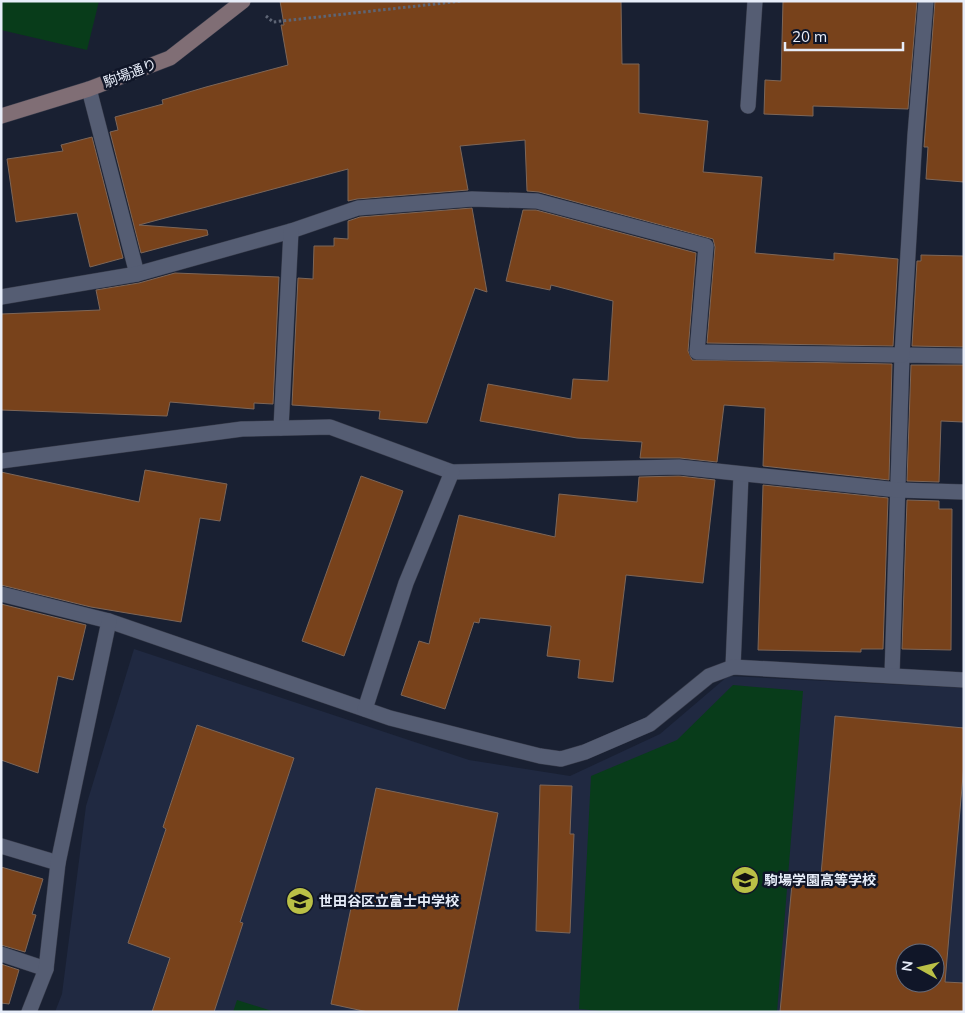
<svg xmlns="http://www.w3.org/2000/svg" width="965" height="1013" viewBox="0 0 965 1013" font-family="Mulish,'Noto Sans JP',sans-serif">
  <style>
    .built { fill: #202941; fill-rule: evenodd }
    .green { fill: #083c1a }
    .building { fill: #78421b; stroke: #7d6658; fill-rule: evenodd }
    .lines { fill: none; stroke-linecap: round; stroke-linejoin: round }
    .lane-casing { stroke: #373b4a; stroke-width: 16 }
    .street-casing { stroke: #373b4a; stroke-width: 16 }
    .secondary-casing { stroke: #373b4a; stroke-width: 16 }
    .path { stroke: #5e6575; stroke-width: 3; stroke-dasharray: 2.5 2.5; stroke-linecap: butt }
    .lane { stroke: #555d73; stroke-width: 15 }
    .street { stroke: #555d73; stroke-width: 15 }
    .secondary { stroke: #806e75; stroke-width: 15 }
    .labels { text-anchor: middle; stroke-width: 5; stroke-linejoin: round; paint-order: stroke }
    .street-label { font-size: 14px; fill: #e7edf9; stroke: #101628 }
    .poi-label { font-size: 14px; font-weight: bold; fill: #e7edf9; stroke: #101628; text-anchor: start }
  </style>
  <rect width="100%" height="100%" fill="#192032"/>
  <path class="built" d="M134 649 469 760 570 776 660 734 728 676 964 688V1012H55L62 994 86 806ZM905 953H935V983H905Z"/>
  <g class="green">
    <polygon points="1,1 99,1 87,50 1,30"/>
    <polygon points="733,685 803,691 777,1012 611,1012 579,1009 591,776 677,740"/>
    <polygon points="237,1000 275,1012 233,1012"/>
  </g>
  <g class="building">
    <polygon points="280,1 621,1 622,64 639,64 639,113 708,121 703,172 762,177 755,253 834,260 834,253 898,259 893,346 707,343 715,247 713,239 539,192 527,191 525,140 460,146 468,190 357,199 348,201 348,169 139,225 207,230 208,235 141,253 110,132 118,130 115,117 163,104 162,100 206,87 288,65 281,25 284,25"/>
    <polygon points="783,1 917,1 908,109 813,106 813,116 764,114 765,80 781,81"/>
    <polygon points="935,1 964,1 964,182 926,179 928,147 924,147"/>
    <polygon points="92,137 123,258 90,267 77,213 16,222 7,159 63,151 61,145"/>
    <polygon points="472,208 487,292 475,288 427,423 379,419 380,411 292,405 298,278 313,279 314,246 334,246 334,238 348,239 348,221 360,217"/>
    <polygon points="523,210 536,210 696,253 688,351 692,360 892,364 889,480 763,466 765,408 724,405 717,462 680,458 640,458 642,442 577,438 480,421 488,384 571,399 573,379 608,381 613,301 551,285 550,290 506,281"/>
    <polygon points="921,255 964,256 964,347 912,346 917,261 921,261"/>
    <polygon points="175,273 279,277 273,404 254,403 254,409 170,402 167,416 1,410 1,314 100,310 96,290 139,283"/>
    <polygon points="911,365 964,365 963,422 941,421 939,482 907,481"/>
    <polygon points="145,470 227,484 220,521 200,518 181,622 91,607 1,585 1,472 139,502"/>
    <polygon points="361,476 403,491 344,656 302,641"/>
    <polygon points="679,476 715,480 703,583 626,575 613,682 578,678 580,660 547,656 551,626 480,618 479,623 474,622 445,709 401,695 419,641 429,644 459,515 555,537 559,494 637,502 639,477"/>
    <polygon points="763,485 888,498 883,649 861,649 861,652 758,650"/>
    <polygon points="907,500 939,501 939,509 952,509 951,650 902,649"/>
    <polygon points="1,604 86,625 73,680 58,676 38,773 1,760"/>
    <path d="M835 716 964 728V764L945 982 964 983V1012H780L792 884 820 886ZM905 953H935V983H905Z"/>
    <polygon points="197,725 294,758 240,922 243,923 214,1012 152,1012 170,958 128,943 166,829 163,827"/>
    <polygon points="540,785 572,786 570,834 574,834 570,933 536,931"/>
    <polygon points="376,788 498,813 457,1012 368,1012 331,1004"/>
    <polygon points="1,867 43,879 32,914 36,915 25,952 1,945"/>
    <polygon points="1,964 19,970 9,1004 1,1003"/>
  </g>
  <g class="lines">
    <g class="lane-casing">
      <g id="lane">
        <polyline points="748,106 755,1"/>
        <polyline points="733,667 741,475"/>
        <polyline points="892,675 902,355 964,356"/>
        <polyline points="1,846 58,863"/>
      </g>
    </g>
    <g class="street-casing">
      <g id="street">
        <polyline points="89,89 137,274"/>
        <polyline points="1,297 137,274 291,231 358,208 472,199 537,201 706,246 697,352 902,355 915,135 926,1"/>
        <polyline points="281,428 291,231"/>
        <polyline points="1,461 242,429 330,427 452,472 679,467 898,490 964,492"/>
        <polyline points="1,594 109,621 390,718 540,756 561,759 585,752 650,724 709,676 733,667 964,680"/>
        <polyline points="365,709 406,583 452,472"/>
        <polyline points="1,954 46,969"/>
        <polyline points="29,1012 46,969 58,863 109,621"/>
      </g>
    </g>
    <g class="secondary-casing">
      <polyline id="secondary" points="1,116 89,89 170,58 243,1"/>
    </g>
    <polyline class="path" points="266,16 273,22 462,1"/>
    <use href="#lane" class="lane"/>
    <use href="#street" class="street"/>
    <use href="#secondary" class="secondary"/>
  </g>
  <defs>
    <g id="school-disc" transform="scale(1.4375)"><circle r="9.5" fill="#bac046" stroke="#101628"/><path d="M0-5L7-2L0 1L-7-2ZM-4 1L0 2.5L4 1V4Q0 6-4 4Z" fill="#111"/></g>
  </defs>
  <g fill-rule="evenodd">
    <use href="#school-disc" x="745" y="880"/>
    <use href="#school-disc" x="300" y="901"/>
  </g>
  <g class="labels">
    <g class="street-label">
      <text transform="translate(130 73) rotate(-21)" y="5">駒場通り</text>
    </g>
    <g class="poi-label">
      <text x="764" y="885">駒場学園高等学校</text>
      <text x="319" y="906">世田谷区立富士中学校</text>
    </g>
  </g>
  <rect width="965" height="1013" fill="none" stroke="#e7edf9" stroke-width="5"/>
  <g transform="translate(920 968) rotate(278)"><circle r="24" fill="#101628" stroke="#666c7c"/>
  <path d="M0-4L9 19L0 12L-9 19Z" fill="#bac046"/>
  <text y="-8" font-size="14" font-weight="bold" text-anchor="middle" fill="#e7edf9">N</text>
  </g>
  <path d="M785 42v8h118v-8" fill="none" stroke="#e7edf9" stroke-width="2.5"/>
  <text x="792" y="42" font-size="15" fill="#e7edf9" stroke="#101628" stroke-width="4" paint-order="stroke">20 m</text>
</svg>
